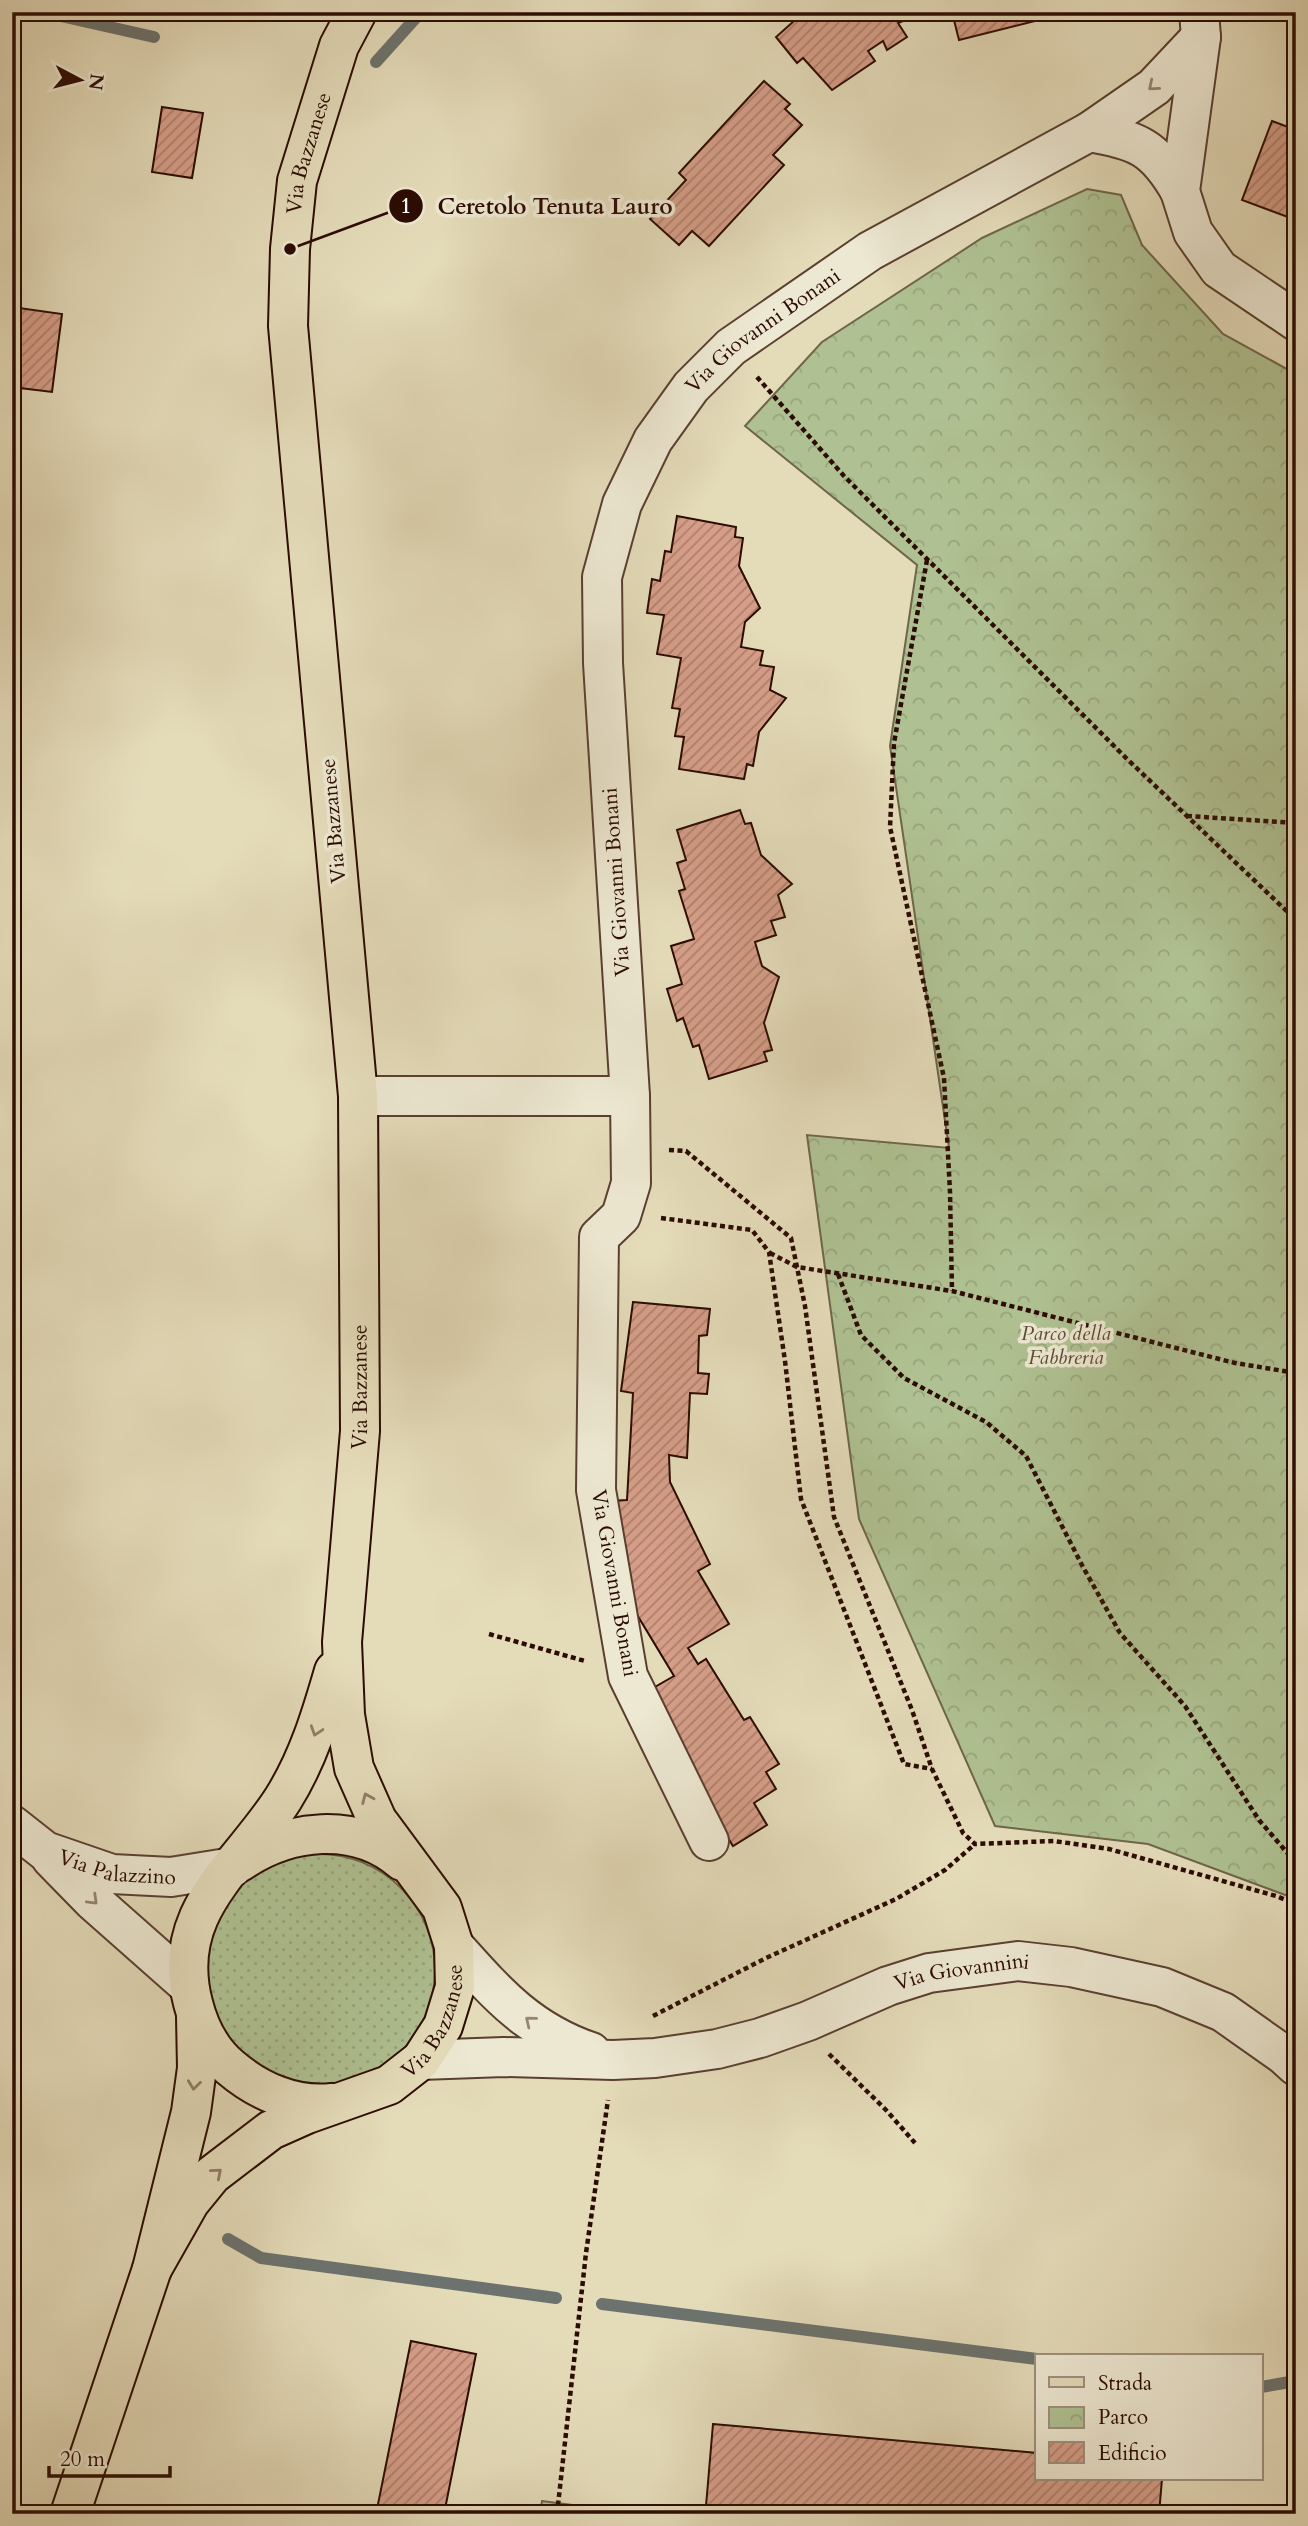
<svg xmlns="http://www.w3.org/2000/svg" width="1308" height="2526" viewBox="0 0 1308 2526" font-family="Cardo,serif">
  <style>
    .grass { fill: url(#grass-dots); stroke: #6e664a; stroke-width: 2 }
    .park { fill: url(#park-crowns); stroke: #6e664a; stroke-width: 2 }
    .lines { fill: none; stroke-linecap: round; stroke-linejoin: round }
    .stream { stroke: #6c736e; stroke-width: 12 }
    .building { fill: url(#building-hatch); stroke: #2c0b02; stroke-width: 2 }
    .minor-casing { stroke: #5a3f30; stroke-width: 42 }
    .major-casing { stroke: #2c0b02; stroke-width: 42 }
    .path { stroke: #2c0b02; stroke-width: 4.5; stroke-dasharray: 5 3.5; stroke-linecap: butt }
    .minor { stroke: #ede8d2; stroke-width: 38 }
    .major { stroke: #e4dbb9; stroke-width: 38 }
    .oneway { stroke: #968574 }
    .oneway2 { stroke: #917d67 }
    .labels { text-anchor: middle; stroke-width: 7; stroke-linejoin: round; paint-order: stroke }
    .street-label { font-size: 21px; fill: #2c0b02; stroke: #ede8d2 }
    .park-label { font-size: 21px; font-style: italic; fill: #5a4b34; stroke: #ede8d2 }
    .leader { fill: none; stroke: #2c0b02; stroke-width: 2.5 }
    .callout-dot { fill: #2c0b02; stroke: #ede8d2; stroke-width: 2.5 }
    .mark-label { font-size: 21px; text-anchor: middle; font-weight: bold; fill: #fff }
    .callout-label { font-size: 23px; text-anchor: middle; font-weight: bold; fill: #2c0b02; stroke: #ede8d2; stroke-width: 7; stroke-linejoin: round; paint-order: stroke }
  </style>
  <defs>
    <pattern id="grass-dots" width="8" height="8" patternUnits="userSpaceOnUse" patternTransform="scale(1.75)"><rect width="8" height="8" fill="#afc192"/><path d="M2 2h.1M6 6h.1" fill="none" stroke="#97a47c" stroke-width="1.8" stroke-linecap="round"/></pattern>
    <pattern id="park-crowns" width="20" height="18" patternUnits="userSpaceOnUse" patternTransform="scale(1.75)"><rect width="20" height="18" fill="#afc192"/><path d="M2 6a3 3 0 1 1 6 0M12 15a3 3 0 1 1 6 0" fill="none" stroke="#97a47c"/></pattern>
    <pattern id="building-hatch" width="6" height="6" patternUnits="userSpaceOnUse" patternTransform="scale(1.75)"><rect width="6" height="6" fill="#d69e88"/><path d="M-1 1l2-2M0 6l6-6M5 7l2-2" fill="none" stroke="#ae7f6d"/></pattern>
  </defs>
  <rect width="100%" height="100%" fill="#e4dbb9"/>
  <filter id="stains"><feTurbulence type="fractalNoise" baseFrequency=".00286" numOctaves="4"/><feColorMatrix values="0 0 0 0 .2 0 0 0 0 .09 0 0 0 0 .02 0 0 0 .5 -.17"/></filter>
  <radialGradient id="worn" r=".72"><stop offset=".6" stop-color="#630" stop-opacity="0"/><stop offset="1" stop-color="#630" stop-opacity=".3"/></radialGradient>
  <circle class="grass" cx="319" cy="1970" r="116"/>
  <g class="park">
    <polygon points="1087,189 1121,195 1142,245 1223,334 1296,374 1296,1899 1148,1844 995,1826 859,1519 807,1135 949,1148 890,746 917,565 745,426 822,342 982,238"/>
    <polygon points="542,2501 641,2514 540,2514"/>
  </g>
  <g class="lines">
    <g class="stream">
      <polyline points="43,12 154,37"/>
      <polyline points="376,62 421,12"/>
      <polyline points="228,2239 261,2258 556,2298"/>
      <polyline points="602,2304 1037,2359"/>
      <polyline points="1261,2387 1290,2382 1296,2375"/>
    </g>
  </g>
  <g class="building">
    <polygon points="804,12 925,12 898,23 907,37 887,50 883,41 868,51 875,61 832,90 803,58 797,63 776,37"/>
    <polygon points="952,12 1071,12 959,40"/>
    <polygon points="764,81 790,104 785,109 802,125 773,155 784,165 709,246 692,231 679,245 650,219 686,180 679,173"/>
    <polygon points="162,107 203,113 192,178 152,172"/>
    <polygon points="1272,121 1296,130 1296,220 1242,200"/>
    <polygon points="12,307 62,314 52,392 12,387"/>
    <polygon points="677,516 736,527 735,537 743,538 739,566 760,608 745,622 741,647 763,651 760,665 774,667 770,690 786,698 759,732 753,766 747,764 744,779 679,769 684,737 675,736 680,709 672,708 681,658 657,654 664,615 647,613 652,579 660,581 665,551 671,552"/>
    <polygon points="740,810 745,824 751,823 761,855 792,884 778,895 785,917 771,921 776,935 755,942 762,966 779,977 764,1023 772,1050 764,1052 767,1061 709,1079 699,1045 693,1047 683,1018 677,1021 667,989 682,984 671,946 694,939 679,891 685,889 677,863 686,860 677,830"/>
    <polygon points="633,1302 710,1309 707,1335 699,1336 698,1373 709,1374 707,1394 690,1393 687,1458 669,1455 670,1482 710,1564 698,1571 729,1624 688,1648 698,1664 706,1659 744,1720 750,1717 779,1764 766,1772 776,1789 754,1803 767,1825 733,1846 655,1718 648,1691 674,1676 636,1613 609,1501 627,1500 633,1393 621,1391"/>
    <polygon points="411,2341 476,2354 444,2514 376,2514"/>
    <polygon points="713,2424 1037,2453 1037,2479 1162,2479 1159,2514 793,2514 706,2506"/>
  </g>
  <g class="lines">
    <g class="minor-casing">
      <g id="minor">
        <polyline points="1199,12 1201,37 1180,191 1193,232 1219,269 1296,321"/>
        <path d="M1180 191C1155 147 1137 140 1089 132L1154 87 1201 37"/>
        <polyline points="358,1096 630,1096"/>
        <path id="s1" d="M12 1825 45 1851 112 1874 171 1877 233 1867"/>
        <path id="s2" d="M709 1841 628 1676 596 1490 599 1237 621 1216 631 1183 630 1096 603 663 602 577 622 504 653 440 691 387 731 347 870 251 1089 132"/>
        <polyline points="51,1858 93,1901 188,1985"/>
        <path d="M454 1946C497 1994 529 2031 591 2052"/>
        <path id="s3" d="M421 2060 504 2057 613 2060 655 2058 717 2049 760 2038 808 2021 888 1986 929 1973 1018 1961 1071 1967 1162 1987 1223 2012 1284 2055 1296 2066"/>
      </g>
    </g>
    <g class="major-casing">
      <g id="major">
        <path d="M240 1862C289 1829 355 1821 402 1861"/>
        <path d="M332 2103C294 2107 258 2091 230 2067 211 2051 199 2027 193 2003 169 1911 239 1868 283 1799 308 1759 321 1716 334 1671"/>
        <path id="s4" d="M152 2269 190 2202 212 2175 271 2130 307 2114 389 2085 421 2060 443 2026 455 1987 454 1946 442 1908 377 1820 354 1768 345 1715 342 1642 360 1431 358 1096 288 326 290 249 297 181 339 46 357 12"/>
        <polyline points="70,2514 152,2269 191,2112 197,2068 196,2017"/>
      </g>
    </g>
    <g class="path">
      <polyline points="757,377 844,476 1126,758 1296,920"/>
      <polyline points="927,560 894,743 890,827 944,1078 950,1192 952,1291"/>
      <polyline points="1187,816 1296,823"/>
      <polyline points="669,1150 686,1151 791,1238 805,1306 834,1517 912,1710 932,1769 963,1833 975,1844 1054,1841 1109,1849 1276,1896 1296,1904"/>
      <polyline points="661,1218 752,1230 769,1252 785,1361 801,1499 904,1764 932,1769"/>
      <polyline points="770,1253 797,1267 952,1291 1235,1363 1296,1373"/>
      <polyline points="838,1274 861,1335 904,1378 986,1422 1026,1456 1083,1567 1120,1633 1185,1706 1259,1820 1296,1863"/>
      <polyline points="489,1634 585,1661"/>
      <polyline points="653,2016 766,1958 896,1899 945,1870 975,1844"/>
      <polyline points="829,2054 886,2110 915,2143"/>
      <polyline points="557,2514 586,2253 608,2100"/>
      <polyline points="732,2514 734,2508"/>
    </g>
    <use href="#minor" class="minor"/>
    <use href="#major" class="major"/>
  </g>
  <defs><path id="oneway-chevron" d="M-2-3.5L2.5 0L-2 3.5" fill="none" stroke-width="1.6" stroke-linecap="round" stroke-linejoin="round" transform="scale(1.75)"/></defs>
  <g class="oneway">
    <use href="#oneway-chevron" transform="translate(1153 86) rotate(140)"/>
    <use href="#oneway-chevron" transform="translate(93 1900) rotate(44)"/>
    <use href="#oneway-chevron" transform="translate(530 2021) rotate(-141)"/>
  </g>
  <g class="oneway2">
    <use href="#oneway-chevron" transform="translate(316 1731) rotate(108)"/>
    <use href="#oneway-chevron" transform="translate(367 1798) rotate(-113)"/>
    <use href="#oneway-chevron" transform="translate(194 2085) rotate(97)"/>
    <use href="#oneway-chevron" transform="translate(217 2173) rotate(-41)"/>
  </g>
  <g class="labels">
    <g class="street-label">
      <text dy="7" stroke="none"><textPath href="#s4" startOffset="2303">Via Bazzanese</textPath></text>
      <text dy="7" stroke="none"><textPath href="#s2" startOffset="1601">Via Giovanni Bonani</textPath></text>
      <text transform="translate(333 821) rotate(-95)" y="7">Via Bazzanese</text>
      <text transform="translate(616 882) rotate(-94)" y="7">Via Giovanni Bonani</text>
      <text dy="7" stroke="none"><textPath href="#s4" startOffset="1064">Via Bazzanese</textPath></text>
      <text transform="translate(615 1583) rotate(80)" y="7">Via Giovanni Bonani</text>
      <text dy="7" stroke="none"><textPath href="#s1" startOffset="117">Via Palazzino</textPath></text>
      <text dy="7" stroke="none"><textPath href="#s3" startOffset="555">Via Giovannini</textPath></text>
      <text dy="7" stroke="none"><textPath href="#s4" startOffset="394">Via Bazzanese</textPath></text>
    </g>
    <g class="park-label">
      <text x="1066" y="1340">Parco della<tspan x="1066" dy="24">Fabbreria</tspan></text>
    </g>
  </g>
  <path class="leader" d="M290 249L406 206"/>
  <g class="callout-dot">
    <circle cx="290" cy="249" r="7"/>
    <circle cx="406" cy="206" r="18"/>
  </g>
  <g class="mark-label">
    <text x="406" y="213">1</text>
  </g>
  <g class="callout-label">
    <text x="555" y="214">Ceretolo Tenuta Lauro</text>
  </g>
  <rect width="1308" height="2526" fill="none" stroke="#e4dbb9" stroke-width="42"/>
  <rect x="14" y="14" width="1280" height="2498" fill="none" stroke="#2c0b02" stroke-width="3.5"/>
  <rect x="21" y="21" width="1266" height="2484" fill="none" stroke="#2c0b02" stroke-width="2"/>
  <rect x="1035" y="2354" width="228" height="126" fill="#ede8d2" stroke="#a0907f" stroke-width="2"/>
  <rect x="1049" y="2377" width="35" height="10" fill="#e4dbb9" stroke="#a0907f" stroke-width="2"/>
  <text x="1098" y="2390" font-size="21" fill="#2c0b02">Strada</text>
  <rect x="1049" y="2407" width="35" height="21" fill="url(#park-crowns)" stroke="#a0907f" stroke-width="2"/>
  <text x="1098" y="2424" font-size="21" fill="#2c0b02">Parco</text>
  <rect x="1049" y="2442" width="35" height="21" fill="url(#building-hatch)" stroke="#a0907f" stroke-width="2"/>
  <text x="1098" y="2460" font-size="21" fill="#2c0b02">Edificio</text>
  <g transform="translate(80 80) rotate(97)" stroke="#ede8d2" stroke-width="5" paint-order="stroke">
  <path d="M0-5L12 26L0 18L-12 26Z" fill="#2c0b02"/>
  <text y="-10" font-size="19" font-weight="bold" text-anchor="middle" fill="#2c0b02">N</text>
  </g>
  <path d="M49 2466v10h121v-10" fill="none" stroke="#2c0b02" stroke-width="3.5"/>
  <text x="60" y="2466" font-size="21" fill="#2c0b02" stroke="#ede8d2" stroke-width="5" paint-order="stroke">20 m</text>
  <rect width="100%" height="100%" filter="url(#stains)"/>
  <rect width="100%" height="100%" fill="url(#worn)"/>
</svg>
